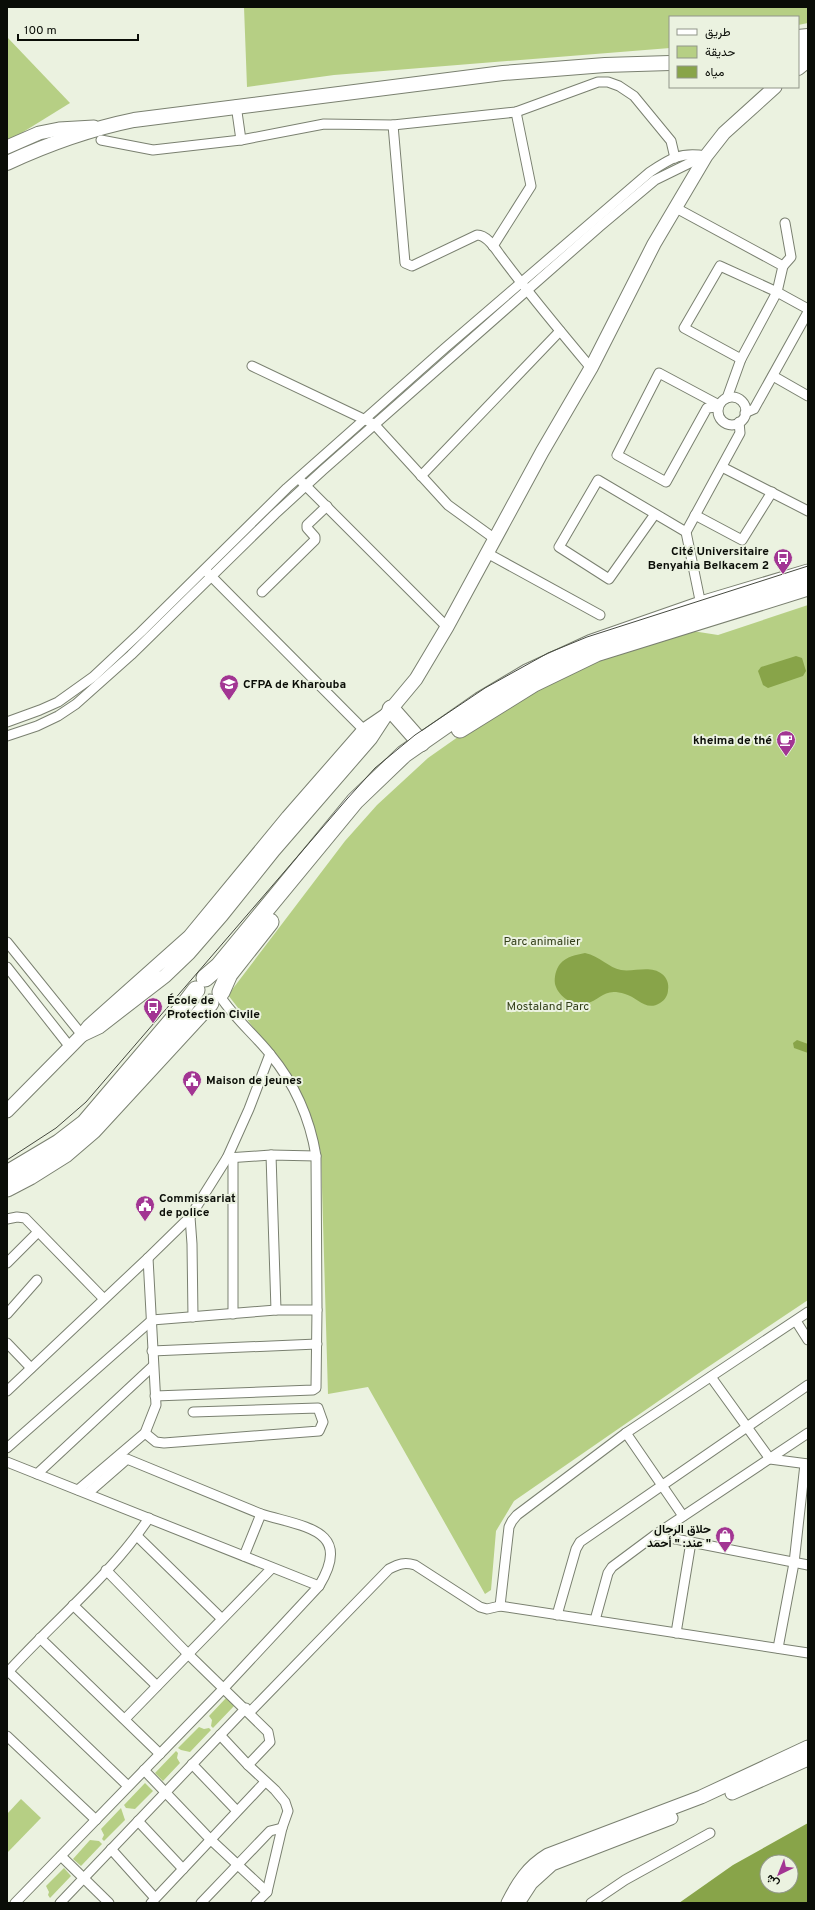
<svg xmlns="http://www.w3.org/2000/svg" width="815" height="1910" viewBox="0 0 815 1910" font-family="Overpass,Vazirmatn,sans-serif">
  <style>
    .green { fill: #b6cf84 }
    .water { fill: #88a449; fill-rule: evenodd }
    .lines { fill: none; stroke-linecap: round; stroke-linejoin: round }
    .street-casing { stroke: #7a8070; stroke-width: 11 }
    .secondary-casing { stroke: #7a8070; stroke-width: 15 }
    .primary-casing { stroke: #7a8070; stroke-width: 16 }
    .highway-casing { stroke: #7a8070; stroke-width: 19 }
    .street { stroke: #fff; stroke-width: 9 }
    .secondary { stroke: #fff; stroke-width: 13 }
    .primary { stroke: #fff; stroke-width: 14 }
    .highway { stroke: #fff; stroke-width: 17 }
    .tram { stroke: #464a40; stroke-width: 1 }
    .labels { text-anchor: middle; stroke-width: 4; stroke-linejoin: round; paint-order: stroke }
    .poi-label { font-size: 12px; font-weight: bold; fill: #0a0d07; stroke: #ebf2e0; text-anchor: start }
    .park-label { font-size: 12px; fill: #34401a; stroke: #ebf2e0 }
  </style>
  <rect width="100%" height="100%" fill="#ebf2e0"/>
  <g class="green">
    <polygon points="244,7 808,7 808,23 798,25 798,17 670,17 670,48 334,75 247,87"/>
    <polygon points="7,37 70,103 7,142"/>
    <polygon points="808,605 808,1300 699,1373 514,1501 496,1531 491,1590 485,1594 368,1387 328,1394 321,1153 310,1115 292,1077 228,995 345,841 377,805 428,758 482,720 597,657 686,630 718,635"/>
    <polygon points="226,1698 234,1706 213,1728 211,1726 212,1720 209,1716"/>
    <polygon points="199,1727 204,1729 209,1728 211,1730 190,1752 181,1750 178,1748"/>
    <polygon points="176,1751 178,1753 177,1758 180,1763 163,1781 155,1773"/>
    <polygon points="145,1783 153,1791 135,1809 126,1808 124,1805"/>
    <polygon points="21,1799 41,1818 7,1853 7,1814"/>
    <polygon points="121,1808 125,1820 104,1841 102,1839 104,1835 101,1829"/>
    <polygon points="90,1840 99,1841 102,1844 81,1866 73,1859"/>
    <polygon points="64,1868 71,1876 50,1898 48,1895 49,1892 46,1886"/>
  </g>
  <g class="water">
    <polygon points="796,656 802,658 806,671 803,676 768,688 763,685 758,671 761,667"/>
    <path d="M585 953C600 956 609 968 621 970 634 972 651 965 662 974 667 978 669 984 668 990 668 995 665 1000 660 1003 646 1012 637 997 625 994 603 987 602 1000 585 1004 572 1006 558 996 555 984 554 977 556 969 560 964 567 956 576 955 585 953Z"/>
    <polygon points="797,1040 808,1044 808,1053 794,1048 793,1043"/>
    <path d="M808 1823V1903H679L733 1865ZM767 1862H791V1886H767Z"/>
  </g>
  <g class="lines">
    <g class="street-casing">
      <g id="street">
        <polyline points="236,105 241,140"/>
        <path d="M393 125 405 263 412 266 477 235C487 235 495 248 500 255 529 294 560 331 591 368"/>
        <polyline points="101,140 153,150 241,140 324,124 393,125 516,112 598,82 608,82 619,86 634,96 671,141 675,158"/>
        <polyline points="676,208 783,266 777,292 741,359 727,398"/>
        <polyline points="493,246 531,186 516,112"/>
        <polyline points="783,266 791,257 785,223"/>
        <polyline points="741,359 684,328 720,266 777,292 808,309"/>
        <polyline points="252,366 374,424 448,505 495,539"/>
        <polyline points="773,376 808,396"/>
        <circle cx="732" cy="411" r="14"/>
        <polyline points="718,407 707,408 666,482 617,455 659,373 719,405"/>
        <polyline points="745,413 754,409 808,312"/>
        <polyline points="722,467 808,511"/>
        <polyline points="421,476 560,331"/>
        <polyline points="302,482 447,627"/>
        <polyline points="655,514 609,579 559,547 598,480 686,532"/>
        <polyline points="695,515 742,540 772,492"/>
        <polyline points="487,553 600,615"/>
        <polyline points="207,572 364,730"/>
        <polyline points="262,592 315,540 315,537 307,528 307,525 327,506"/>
        <polyline points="701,605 686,532 740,433 739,422"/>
        <path d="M7 722 40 710 58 702 93 677 141 632 287 488 445 348 650 172C671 158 680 152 706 156"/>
        <polyline points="7,736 37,726 58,716 76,704 131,655 275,514 323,470 599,227 655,180 704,156"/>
        <polyline points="7,942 82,1035"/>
        <polyline points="7,967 70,1047"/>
        <polyline points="271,1155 276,1310"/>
        <polyline points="227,1158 271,1155 316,1156"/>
        <polyline points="190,1217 192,1244 193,1317"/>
        <polyline points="7,1219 17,1217 25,1218 104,1299"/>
        <polyline points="7,1263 38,1232"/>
        <polyline points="808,1312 626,1433 517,1515 512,1521 509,1527 500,1606 808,1653"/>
        <polyline points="7,1314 37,1280"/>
        <polyline points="233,1314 233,1158"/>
        <polyline points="796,1321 808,1340"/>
        <polyline points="7,1343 31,1368"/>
        <polyline points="152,1351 317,1344"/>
        <polyline points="711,1377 770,1459 808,1464"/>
        <polyline points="7,1391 148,1258 190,1217 227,1158 249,1109 270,1054"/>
        <path d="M155 1396 313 1390 316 1388 317 1310 316 1156C310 1119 294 1083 270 1054 254 1034 234 1018 220 996"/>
        <polyline points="145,1433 156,1442 164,1443 319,1431 323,1422 318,1408 193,1412"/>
        <polyline points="626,1433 683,1516"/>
        <polyline points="7,1448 152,1320 276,1310 317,1310"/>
        <polyline points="7,1462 319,1586 224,1688 15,1903"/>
        <polyline points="37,1474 153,1366"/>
        <polyline points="78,1490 145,1433 156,1405 148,1258"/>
        <polyline points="88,1493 127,1459 261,1514 244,1556"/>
        <path d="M261 1514C303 1527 354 1529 319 1586"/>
        <polyline points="655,1535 808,1565"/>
        <polyline points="137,1536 222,1619"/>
        <polyline points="106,1570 188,1654 268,1732 270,1742 248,1765"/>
        <polyline points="73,1605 157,1686"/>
        <polyline points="557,1615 576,1549 580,1542 808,1385"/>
        <polyline points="595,1620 608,1573 612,1567 655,1535 808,1433"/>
        <polyline points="676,1633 691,1542"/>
        <polyline points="40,1638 160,1754"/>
        <polyline points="778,1648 794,1563 805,1464"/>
        <polyline points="8,1671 128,1786"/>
        <path d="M7 1673C54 1621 110 1576 149 1518"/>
        <path d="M250 1712 389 1569C399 1564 404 1562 415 1565L480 1607 487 1609 500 1606"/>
        <polyline points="125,1719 272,1568"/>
        <polyline points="220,1735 248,1765 275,1790 285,1802 288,1811 282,1828 267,1892 256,1903"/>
        <polyline points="7,1736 96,1820"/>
        <polyline points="192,1764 237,1811"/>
        <polyline points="144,1770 210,1839 267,1892"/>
        <polyline points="138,1821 183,1869"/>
        <polyline points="111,1849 155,1898"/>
        <polyline points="61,1856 109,1903"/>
        <polyline points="60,1903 246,1708"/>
        <polyline points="151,1903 265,1782"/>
        <polyline points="201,1903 270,1831 282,1828"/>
        <polyline points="591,1903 625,1880 710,1833"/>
      </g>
    </g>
    <g class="secondary-casing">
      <g id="secondary">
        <polyline points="798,38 802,48 798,63"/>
        <polyline points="7,147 39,133 59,129 94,127"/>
        <polygon points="386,715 371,738 274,850 222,915 189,953 165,976 99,1027 82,1035 89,1026 190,936 288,817 364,730"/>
        <polyline points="386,715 416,679 447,627 542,452 591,368 654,244 706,156 724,133 775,87"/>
        <polyline points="7,1111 82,1035"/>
        <polyline points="732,1793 808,1759"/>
        <path d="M508 1903C518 1883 528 1867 548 1855L701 1797 808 1747"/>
        <polyline points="518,1903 531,1883 552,1864 671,1818"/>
      </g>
    </g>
    <g class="primary-casing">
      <g id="primary">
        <polyline points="798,37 808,36"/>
        <polyline points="798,68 808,60"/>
        <path d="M7 163C48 144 90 129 134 120L503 73 605 65 670 63"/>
      </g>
    </g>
    <g class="highway-casing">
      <g id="highway">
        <polyline points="391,709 421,743"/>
        <polyline points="460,729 534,683 596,653 808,587"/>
        <polyline points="205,978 219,966 355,801 404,754 480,701 527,673 592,643 701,605 808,573"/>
        <polyline points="221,992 229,974 270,922"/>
        <polyline points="7,1174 59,1143 85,1123 177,1015 196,990"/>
        <polyline points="7,1188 30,1176 65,1154 93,1130 210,1003"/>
      </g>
    </g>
    <use href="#street" class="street"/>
    <use href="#secondary" class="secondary"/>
    <use href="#primary" class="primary"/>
    <use href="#highway" class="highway"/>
    <polyline class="tram" points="7,1160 56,1128 86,1102 347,799 375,768 415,735 485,688 548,653 587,637 808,566"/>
  </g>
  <defs>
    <g id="bus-pin" transform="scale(1)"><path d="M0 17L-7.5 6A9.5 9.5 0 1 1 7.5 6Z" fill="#a23593" stroke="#ebf2e0"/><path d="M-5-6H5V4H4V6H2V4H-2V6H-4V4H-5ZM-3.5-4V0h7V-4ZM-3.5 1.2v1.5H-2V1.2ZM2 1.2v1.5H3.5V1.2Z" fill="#fff"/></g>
    <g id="university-pin" transform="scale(1)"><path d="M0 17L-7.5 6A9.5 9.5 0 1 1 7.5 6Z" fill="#a23593" stroke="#ebf2e0"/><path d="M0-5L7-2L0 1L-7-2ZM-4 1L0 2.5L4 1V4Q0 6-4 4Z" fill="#fff"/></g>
    <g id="cafe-pin" transform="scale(1)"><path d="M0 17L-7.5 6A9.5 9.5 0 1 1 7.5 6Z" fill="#a23593" stroke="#ebf2e0"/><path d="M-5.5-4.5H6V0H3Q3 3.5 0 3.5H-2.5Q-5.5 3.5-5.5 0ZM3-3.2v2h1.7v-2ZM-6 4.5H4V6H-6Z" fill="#fff"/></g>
    <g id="civic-pin" transform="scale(1)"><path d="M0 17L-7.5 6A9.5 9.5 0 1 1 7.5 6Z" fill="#a23593" stroke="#ebf2e0"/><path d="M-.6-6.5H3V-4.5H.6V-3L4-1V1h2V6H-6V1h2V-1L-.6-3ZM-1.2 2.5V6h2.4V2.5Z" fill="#fff"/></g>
    <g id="shop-pin" transform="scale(1)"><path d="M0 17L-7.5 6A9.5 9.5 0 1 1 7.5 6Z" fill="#a23593" stroke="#ebf2e0"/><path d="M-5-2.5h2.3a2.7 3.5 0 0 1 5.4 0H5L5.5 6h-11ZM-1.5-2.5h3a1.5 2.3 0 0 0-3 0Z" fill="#fff"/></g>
  </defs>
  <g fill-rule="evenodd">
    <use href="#bus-pin" x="783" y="558"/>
    <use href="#university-pin" x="229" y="684"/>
    <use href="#cafe-pin" x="786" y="740"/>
    <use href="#bus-pin" x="153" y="1007"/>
    <use href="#civic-pin" x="192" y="1080"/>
    <use href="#civic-pin" x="145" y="1205"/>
    <use href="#shop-pin" x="725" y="1536"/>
  </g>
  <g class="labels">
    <g class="poi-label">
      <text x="769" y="555" text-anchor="end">Cité Universitaire<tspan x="769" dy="14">Benyahia Belkacem 2</tspan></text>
      <text x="243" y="688">CFPA de Kharouba</text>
      <text x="772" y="744" text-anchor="end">kheima de thé</text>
      <text x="167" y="1004">École de<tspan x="167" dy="14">Protection Civile</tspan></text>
      <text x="206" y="1084">Maison de jeunes</text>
      <text x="159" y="1202">Commissariat<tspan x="159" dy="14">de police</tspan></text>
      <text x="711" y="1533" text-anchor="end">حلاق الرجال<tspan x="711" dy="14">عند: " أحمد "</tspan></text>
    </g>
    <g class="park-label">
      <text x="542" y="945">Parc animalier</text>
      <text x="548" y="1010">Mostaland Parc</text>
    </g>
  </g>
  <rect width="815" height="1910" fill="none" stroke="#0a0d07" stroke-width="16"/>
  <rect x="669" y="16" width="130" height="72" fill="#ebf2e0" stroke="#919689"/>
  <rect x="677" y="29" width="20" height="6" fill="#ffffff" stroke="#919689"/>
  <text x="705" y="36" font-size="12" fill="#0a0d07">طريق</text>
  <rect x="677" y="46" width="20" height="12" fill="#b6cf84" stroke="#919689"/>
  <text x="705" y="56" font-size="12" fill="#0a0d07">حديقة</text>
  <rect x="677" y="66" width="20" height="12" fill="#88a449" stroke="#919689"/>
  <text x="705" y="76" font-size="12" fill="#0a0d07">مياه</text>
  <g transform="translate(779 1874) rotate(223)"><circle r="19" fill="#ebf2e0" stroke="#919689"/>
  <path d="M0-3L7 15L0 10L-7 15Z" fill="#a23593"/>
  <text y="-6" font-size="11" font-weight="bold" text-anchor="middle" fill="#0a0d07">ش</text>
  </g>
  <path d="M18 34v6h120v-6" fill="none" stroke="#0a0d07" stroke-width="2"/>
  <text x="24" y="34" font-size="12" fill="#0a0d07" stroke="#ebf2e0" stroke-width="3" paint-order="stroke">100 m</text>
</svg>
